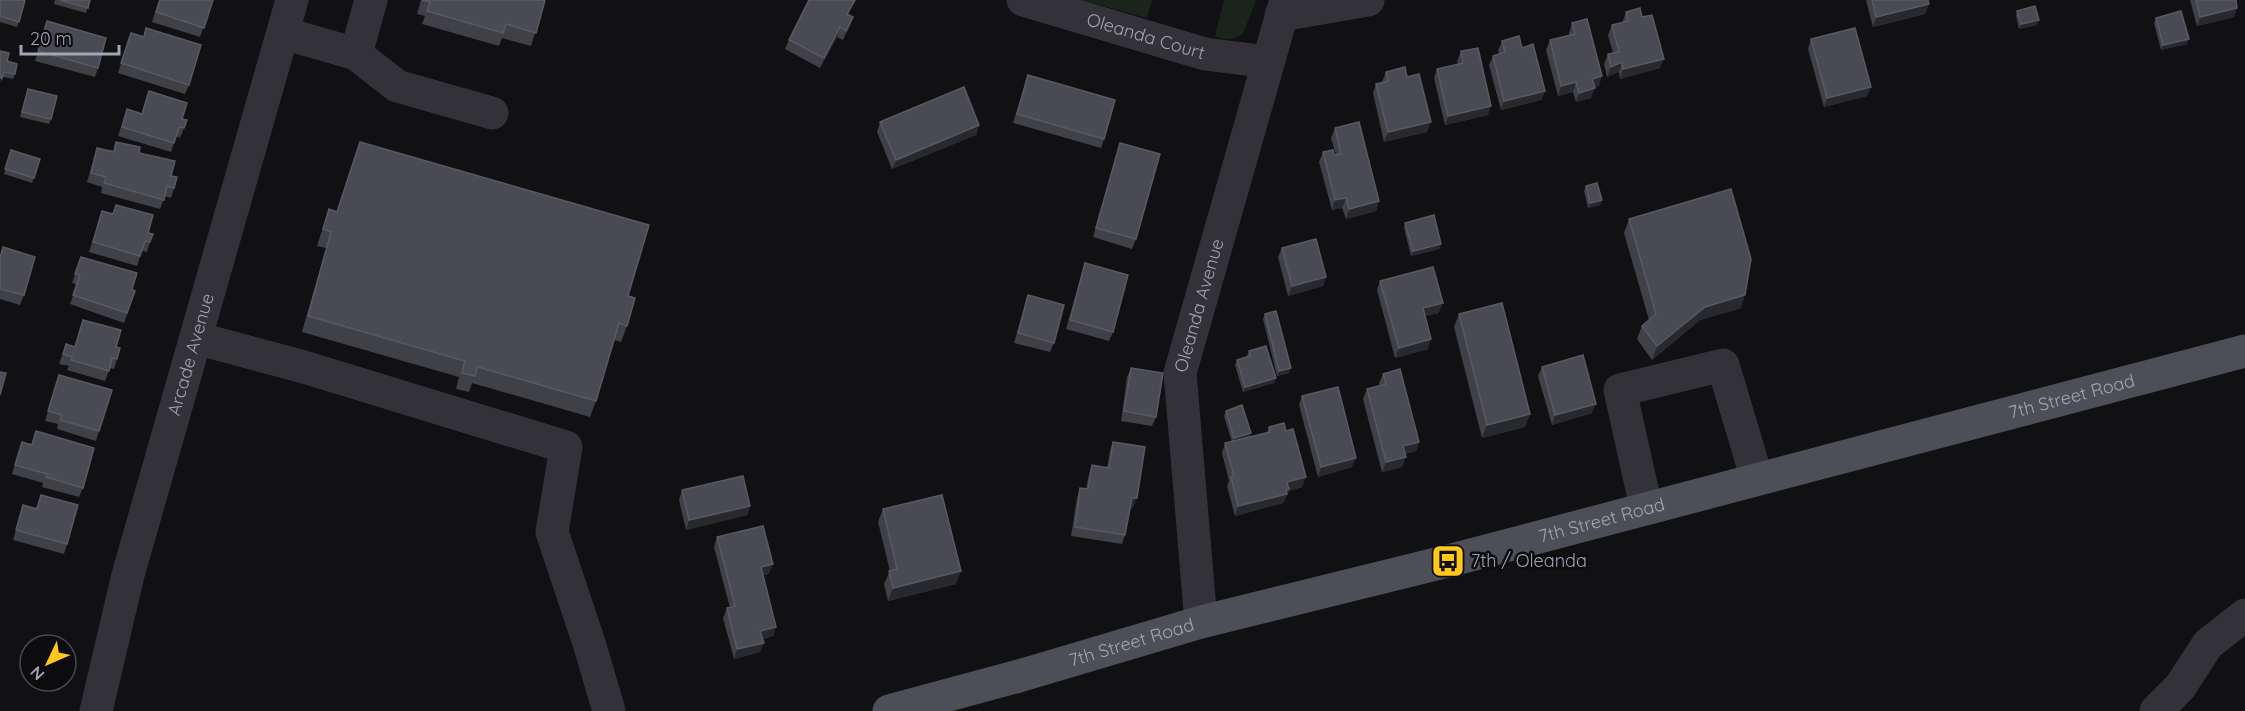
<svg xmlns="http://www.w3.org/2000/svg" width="2245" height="711" viewBox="0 0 2245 711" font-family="Quicksand,sans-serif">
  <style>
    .green { fill: #1b231d }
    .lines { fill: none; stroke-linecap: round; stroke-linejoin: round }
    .minor { stroke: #323238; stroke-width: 33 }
    .major { stroke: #4d4f58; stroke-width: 33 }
    .wall { fill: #3f4146 }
    .shaded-wall { fill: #28292d }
    .building { fill: #4a4b52; stroke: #585962; stroke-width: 1.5 }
    .labels { text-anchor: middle; stroke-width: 5; stroke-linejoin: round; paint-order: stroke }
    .street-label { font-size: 18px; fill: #a1a5b5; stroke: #0c0c0e }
    .poi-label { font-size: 18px; fill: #a1a5b5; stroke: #0c0c0e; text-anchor: start }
  </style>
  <rect width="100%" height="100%" fill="#111113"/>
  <g class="green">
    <polygon points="1082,0 1152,0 1147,18"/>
    <path d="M1224 0H1256L1243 34C1233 40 1226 41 1215 36Z"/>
  </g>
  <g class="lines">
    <g class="minor">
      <path id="s1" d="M1023 0 1205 54 1268 62"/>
      <polyline points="1281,15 1368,0"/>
      <polyline points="283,33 356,54 397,86 492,113"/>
      <polyline points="356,54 371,0"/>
      <polyline points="196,338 304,367 566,447 552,532 590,646 609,711"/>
      <polyline points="1646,507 1620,390 1723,365 1757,479"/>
      <path id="s2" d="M1201 622 1180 373 1286 0"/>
      <path id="s3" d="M96 711 128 575 292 0"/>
      <polyline points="2156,711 2180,687 2208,644 2245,615"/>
    </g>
    <path class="major" id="s4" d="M889 711 1019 676 1201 622 1448 561 2245 351"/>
  </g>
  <g class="wall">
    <polygon points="0,0 25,0 17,27 0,22"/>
    <polygon points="55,0 90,0 86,13 54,4"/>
    <polygon points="159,0 213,0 200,37 152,22"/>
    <polygon points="421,0 545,0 531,46 502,38 499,46 422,24 425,16 417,14"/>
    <polygon points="1866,0 1928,0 1929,4 1925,14 1873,27"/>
    <polygon points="2190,0 2236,0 2237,8 2234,17 2197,26"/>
    <polygon points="2017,11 2037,25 2019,29 2016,16"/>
    <polygon points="1626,12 1660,68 1620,79 1619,72 1607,77 1604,64 1608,54 1613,53 1608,35 1612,25 1622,23"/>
    <polygon points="849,14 850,26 843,40 837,37 820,68 785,49 789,40"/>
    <polygon points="2156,18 2187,44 2161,50 2154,23"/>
    <polygon points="47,21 98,68 95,77 35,61"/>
    <polygon points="1572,23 1599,86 1594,87 1591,98 1576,102 1573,92 1558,96 1546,50 1550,40 1569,35 1569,33"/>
    <polygon points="146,28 189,85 185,94 118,73 131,33 143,37"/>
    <polygon points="1811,39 1871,87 1867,96 1824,107 1808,49"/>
    <polygon points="1502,41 1545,91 1541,100 1501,110 1489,65 1493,56 1499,54 1498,50"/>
    <polygon points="0,51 15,74 13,79 3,77 1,83"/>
    <polygon points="1461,51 1488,115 1445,125 1434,78 1437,69 1458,64 1457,61"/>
    <polygon points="1386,72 1407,77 1427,132 1384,142 1373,93 1376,84 1382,82"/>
    <polygon points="1028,75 1104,139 1101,148 1013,123"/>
    <polygon points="28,89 51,119 49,124 20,117"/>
    <polygon points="149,91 182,119 187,120 180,138 176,136 171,152 118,136 127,109 142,114"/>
    <polygon points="880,122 979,125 976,135 892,169 877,132"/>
    <polygon points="1335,128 1379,201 1376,211 1346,219 1342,208 1332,210 1319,162 1323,152 1336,155 1331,138"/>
    <polygon points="116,142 139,153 171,176 174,188 171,198 165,196 160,209 101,193 102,187 87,182 97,148 113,151"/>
    <polygon points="1120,143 1136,239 1132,249 1093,237"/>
    <polygon points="11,150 40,159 32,183 4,174"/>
    <polygon points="1586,186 1602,200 1600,205 1588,208 1584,191"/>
    <polygon points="116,205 148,233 150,242 147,252 142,251 137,266 89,252 102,211 112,214"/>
    <polygon points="329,209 628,296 627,326 621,342 614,340 596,401 590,417 472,383 469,392 456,389 459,377 302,332 326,248 317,246"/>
    <polygon points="1629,219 1741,308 1700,320 1652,360 1637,339 1642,326 1649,320 1624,233"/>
    <polygon points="1405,223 1441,244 1439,249 1411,256 1404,228"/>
    <polygon points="3,247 24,295 20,305 0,299 0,256"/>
    <polygon points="1282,248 1326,277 1323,286 1288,296 1278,257"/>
    <polygon points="81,257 135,291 124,323 70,304 77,285 72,283"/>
    <polygon points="1085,263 1113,332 1109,341 1066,329"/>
    <polygon points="1380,281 1439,313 1425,316 1428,349 1395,358 1377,290"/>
    <polygon points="1028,295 1054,343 1050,352 1014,343"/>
    <polygon points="1265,314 1289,373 1277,376 1263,319"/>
    <polygon points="1459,314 1530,414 1525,427 1482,438 1454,327"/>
    <polygon points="83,320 116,347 117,359 114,369 110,368 105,381 67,370 69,366 59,364 66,344 75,347"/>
    <polygon points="1249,351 1276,378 1274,383 1243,392 1235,365 1237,360 1247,356"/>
    <polygon points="1542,367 1592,413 1552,425 1538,376"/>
    <polygon points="1131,368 1156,417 1152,426 1121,421 1127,377"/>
    <polygon points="1383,374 1419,442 1416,451 1405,454 1402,467 1382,472 1363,399 1367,389 1380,386 1379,383"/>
    <polygon points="59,375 99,431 96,441 57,429 58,424 45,421"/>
    <polygon points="1302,396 1352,467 1318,477 1299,405"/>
    <polygon points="1226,411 1249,437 1267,433 1269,427 1302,487 1289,491 1283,503 1235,516 1227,486 1229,481 1222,453 1225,443 1232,442 1224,416"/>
    <polygon points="36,431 83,488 79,497 42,487 43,483 12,474 22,442 31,445"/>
    <polygon points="1113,442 1133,508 1130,507 1125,535 1122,544 1071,536 1077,498 1080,488 1086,489 1089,474 1092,465 1107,468 1110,451"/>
    <polygon points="682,490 750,506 747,515 686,530 679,500"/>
    <polygon points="41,495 67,544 64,554 13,540 23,505 36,508"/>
    <polygon points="883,509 956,584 888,601 884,584 890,571 878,522"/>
    <polygon points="717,537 769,574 763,575 776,627 773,636 763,639 760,652 734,659 723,618 727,608 730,608 714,547"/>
  </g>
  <g class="shaded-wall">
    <polygon points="855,0 856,0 844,23 847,14"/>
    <polygon points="1929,4 1925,14 1873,27 1876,17"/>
    <polygon points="2237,8 2234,17 2197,26 2200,17"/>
    <polygon points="853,17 850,26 843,40 846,31"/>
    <polygon points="2039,20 2037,25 2019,29 2021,24"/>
    <polygon points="840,27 837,37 820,68 824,58"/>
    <polygon points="2189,39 2187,44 2161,50 2163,45"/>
    <polygon points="1664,59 1660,68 1620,79 1623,69"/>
    <polygon points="1622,62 1619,72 1607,77 1611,67"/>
    <polygon points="1602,76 1599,86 1588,89 1592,79"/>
    <polygon points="1576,82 1573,92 1558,96 1561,86"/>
    <polygon points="1871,87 1867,96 1824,107 1827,98"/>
    <polygon points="1595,88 1591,98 1576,102 1579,93"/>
    <polygon points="1545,91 1541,100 1501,110 1504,101"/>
    <polygon points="1491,106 1488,115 1445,125 1448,116"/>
    <polygon points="1431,122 1427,132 1384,142 1388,132"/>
    <polygon points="979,125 976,135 892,169 896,160"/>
    <polygon points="1346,198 1342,208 1332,210 1335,200"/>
    <polygon points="1602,200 1600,205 1588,208 1590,203"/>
    <polygon points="1379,201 1376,211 1346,219 1349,209"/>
    <polygon points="1441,244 1439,249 1411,256 1413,251"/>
    <polygon points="1326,277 1323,286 1288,296 1292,286"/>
    <polygon points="1745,295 1741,308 1700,320 1652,360 1657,346 1705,307"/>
    <polygon points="1443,303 1439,313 1419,318 1423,308"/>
    <polygon points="1431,339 1428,349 1395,358 1399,348"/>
    <polygon points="1291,368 1289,373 1277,376 1279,371"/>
    <polygon points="1276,378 1274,383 1243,392 1245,387"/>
    <polygon points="1596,404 1592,413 1552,425 1555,415"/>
    <polygon points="1530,414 1525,427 1482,438 1487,425"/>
    <polygon points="1251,433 1249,438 1233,443 1234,438"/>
    <polygon points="1419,442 1416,451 1399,456 1403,446"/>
    <polygon points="1406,457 1402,467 1382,472 1386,462"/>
    <polygon points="1356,458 1352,467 1318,477 1321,467"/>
    <polygon points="1306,477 1302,487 1289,491 1283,503 1235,516 1238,506 1287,482"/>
    <polygon points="1132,498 1137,498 1133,508 1128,507"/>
    <polygon points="750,506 747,515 686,530 689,520"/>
    <polygon points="773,564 769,574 758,577 761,567"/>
    <polygon points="961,571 956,584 888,601 893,588"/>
    <polygon points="776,627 773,636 757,640 760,631"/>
    <polygon points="764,643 760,652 734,659 737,649"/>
  </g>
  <g class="building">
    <polygon points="0,0 25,0 19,22 0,16"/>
    <polygon points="60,0 90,0 88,8"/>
    <polygon points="160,0 213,0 204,28 156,12"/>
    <polygon points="422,0 545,0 536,33 506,24 503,33 427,11 430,2"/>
    <polygon points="809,0 855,0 847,14 853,17 846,31 840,27 824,58 789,40"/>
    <polygon points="1872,0 1928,0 1929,4 1876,17"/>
    <polygon points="2196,0 2236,0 2237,8 2200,17"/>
    <polygon points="2035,6 2039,20 2021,24 2017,11"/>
    <polygon points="1640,8 1642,17 1652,15 1664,59 1623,69 1622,62 1611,67 1608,54 1619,52 1612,25 1628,21 1626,12"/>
    <polygon points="2181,11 2189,39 2163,45 2156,18"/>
    <polygon points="1587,19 1602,76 1592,79 1595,88 1579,93 1576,82 1561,86 1550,40 1575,34 1572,23"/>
    <polygon points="47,21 106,38 98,68 38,51"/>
    <polygon points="146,28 201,45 189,85 121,63 131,33 144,37"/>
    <polygon points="1855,28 1871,87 1827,98 1811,39"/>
    <polygon points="1519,36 1522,48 1533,44 1545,91 1504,101 1493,56 1505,52 1502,41"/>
    <polygon points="1478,48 1491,106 1448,116 1437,69 1463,63 1461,51"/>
    <polygon points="0,51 9,53 7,61 17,64 15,74 4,72 2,78 0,78"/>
    <polygon points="1405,67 1407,77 1419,74 1431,122 1388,132 1376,84 1388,81 1386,72"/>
    <polygon points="1028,75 1115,100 1104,139 1017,114"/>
    <polygon points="964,87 979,125 896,160 880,122"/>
    <polygon points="28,89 57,96 51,119 22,112"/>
    <polygon points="149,91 187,103 182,119 187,120 184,128 179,127 174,143 122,127 127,109 142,114"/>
    <polygon points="1359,122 1379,201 1349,209 1346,198 1335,200 1323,152 1333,150 1334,155 1341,154 1335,128"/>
    <polygon points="116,142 140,147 139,153 175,161 171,176 177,177 174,188 167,186 164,200 104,183 106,177 91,173 97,148 114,152"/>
    <polygon points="360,142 649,225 628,296 635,298 627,326 619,323 596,401 478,367 475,376 462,373 465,361 308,316 331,232 323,229 329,209 337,212"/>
    <polygon points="1120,143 1160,154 1136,239 1096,228"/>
    <polygon points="11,150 40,159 34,178 5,169"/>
    <polygon points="1597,183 1602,200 1590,203 1586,186"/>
    <polygon points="1731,189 1751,259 1745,295 1705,307 1657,346 1642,326 1656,314 1629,219"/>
    <polygon points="116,205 153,215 148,233 153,234 150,242 145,241 140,256 93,242 102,211 113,214"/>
    <polygon points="1434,215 1441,244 1413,251 1405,223"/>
    <polygon points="1316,239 1326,277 1292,286 1282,248"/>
    <polygon points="3,247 35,257 24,295 0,289 0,258"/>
    <polygon points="81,257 137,273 132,289 135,291 127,313 73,295 80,275 75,274"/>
    <polygon points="1085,263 1128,275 1113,332 1070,320"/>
    <polygon points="1433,267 1443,303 1423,308 1431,339 1399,348 1380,281"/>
    <polygon points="1028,295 1064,305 1054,343 1018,333"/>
    <polygon points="1502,303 1530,414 1487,425 1459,314"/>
    <polygon points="1276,311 1291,368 1279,371 1265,314"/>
    <polygon points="83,320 121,330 116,347 120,348 117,359 112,358 109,371 71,360 72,357 63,354 66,344 75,347"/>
    <polygon points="1266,346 1276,378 1245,387 1237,360 1250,356 1249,351"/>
    <polygon points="1583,355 1596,404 1555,415 1542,367"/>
    <polygon points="1131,368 1163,373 1156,417 1124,411"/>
    <polygon points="1400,369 1419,442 1403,446 1406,457 1386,462 1367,389 1386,384 1383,374"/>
    <polygon points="0,372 6,373 0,395"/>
    <polygon points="59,375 112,390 99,431 60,420 62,415 48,411"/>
    <polygon points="1338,387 1356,458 1321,467 1302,396"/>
    <polygon points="1242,405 1251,433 1234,438 1226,411"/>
    <polygon points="1284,423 1286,431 1293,429 1306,477 1287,482 1289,489 1286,490 1287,494 1238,506 1231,477 1234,476 1225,443 1270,432 1269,427"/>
    <polygon points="36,431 94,448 83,488 46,477 47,474 15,465 22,442 32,445"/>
    <polygon points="1113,442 1145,447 1137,498 1132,498 1125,535 1075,527 1080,488 1088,489 1092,465 1109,468"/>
    <polygon points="743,476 750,506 689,520 682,490"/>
    <polygon points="41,495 78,505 67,544 16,530 23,505 37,509"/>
    <polygon points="942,495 961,571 893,588 889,571 897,569 883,509"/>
    <polygon points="763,526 773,564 761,567 776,627 760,631 764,643 737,649 727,608 735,606 717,537"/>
  </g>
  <defs>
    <g id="bus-square" transform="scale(1.725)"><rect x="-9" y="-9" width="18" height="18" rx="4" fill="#ffc71d" stroke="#0c0c0e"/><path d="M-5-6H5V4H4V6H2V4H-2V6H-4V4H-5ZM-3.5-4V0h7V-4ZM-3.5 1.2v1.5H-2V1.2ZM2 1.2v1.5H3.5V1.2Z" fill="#111"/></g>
  </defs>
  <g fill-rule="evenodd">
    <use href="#bus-square" x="1448" y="561"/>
  </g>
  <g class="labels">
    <g class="street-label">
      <text dy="6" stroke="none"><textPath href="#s1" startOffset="128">Oleanda Court</textPath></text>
      <text dy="6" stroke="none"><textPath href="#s2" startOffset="320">Oleanda Avenue</textPath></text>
      <text dy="6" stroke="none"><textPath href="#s3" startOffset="369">Arcade Avenue</textPath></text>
      <text dy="6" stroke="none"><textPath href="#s4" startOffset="1224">7th Street Road</textPath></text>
      <text dy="6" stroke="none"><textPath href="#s4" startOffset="738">7th Street Road</textPath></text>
      <text dy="6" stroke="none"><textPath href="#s4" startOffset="252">7th Street Road</textPath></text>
    </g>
    <g class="poi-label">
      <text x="1471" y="567">7th / Oleanda</text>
    </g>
  </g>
  <g transform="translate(48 663) rotate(226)"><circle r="28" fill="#0c0c0e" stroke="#484951" stroke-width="1.5"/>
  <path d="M0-4.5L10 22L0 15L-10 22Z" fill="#ffc71d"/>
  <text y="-9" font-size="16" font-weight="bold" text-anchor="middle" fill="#a1a5b5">N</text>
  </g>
  <path d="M21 45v9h98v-9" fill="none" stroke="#a1a5b5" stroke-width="3"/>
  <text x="30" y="45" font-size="18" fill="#a1a5b5" stroke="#0c0c0e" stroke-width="4.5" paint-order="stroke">20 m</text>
</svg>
